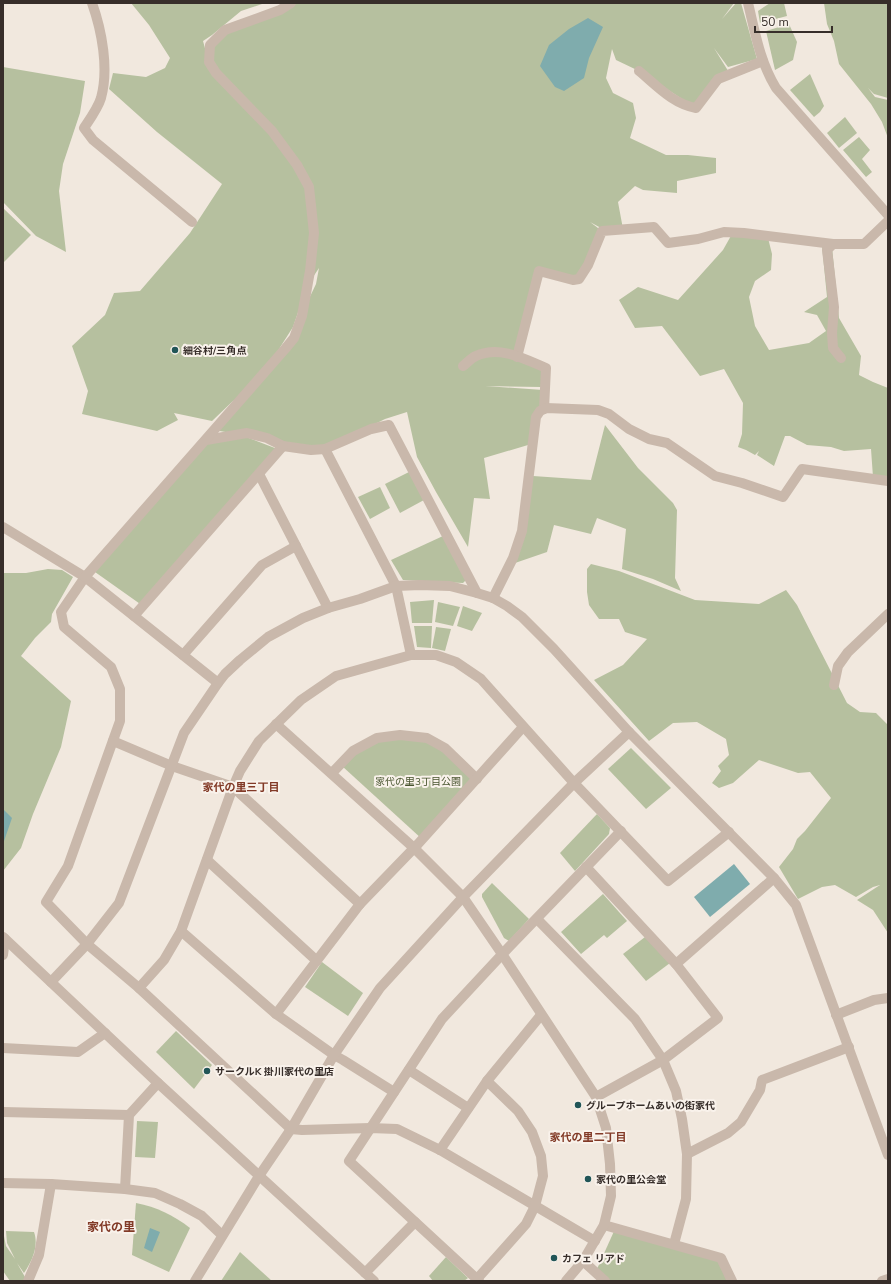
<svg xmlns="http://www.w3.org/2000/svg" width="891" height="1284" viewBox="0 0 891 1284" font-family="'Nunito Sans','Noto Sans JP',sans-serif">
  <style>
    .green { fill: #b6c09f; fill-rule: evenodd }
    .water { fill: #7facad }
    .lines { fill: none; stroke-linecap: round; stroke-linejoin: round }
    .minor { stroke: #c9b8ab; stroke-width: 10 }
    .tertiary { stroke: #c9b8ab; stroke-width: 10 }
    .poi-dot { fill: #215557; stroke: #f9f2eb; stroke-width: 1.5 }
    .labels { text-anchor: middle; stroke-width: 4; stroke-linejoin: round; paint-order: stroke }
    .poi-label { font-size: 10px; font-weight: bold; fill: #372e2a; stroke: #f9f2eb; text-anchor: start }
    .park-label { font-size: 10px; fill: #48542f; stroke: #f9f2eb }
    .neighbourhood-label { font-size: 11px; font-weight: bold; fill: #823a27; stroke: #f9f2eb }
    .quarter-label { font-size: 12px; font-weight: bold; fill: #823a27; stroke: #f9f2eb }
  </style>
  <rect width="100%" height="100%" fill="#f1e8de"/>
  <g class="green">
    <path d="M131 3H265L241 11 212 35 203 41 211 70 210 54 216 39 290 3H734L722 19 736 3H741L757 59 728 67 714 48 730 74 696 108 639 71 616 60 612 49 606 78 613 93 633 103 636 118 630 138 666 155H688L716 158V173L677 181V193L643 190 635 186 618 202 623 229 601 228 590 222 602 231 580 280 539 271 518 355 543 370 541 387 485 386 543 390V407L528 445 484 458 490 499 474 498 468 547 436 492 417 457 407 412 385 419 325 449 241 435 280 450 143 606 95 572 206 440 237 434 214 430 234 400 212 421 174 413 178 420 157 431 82 414 88 391 72 346 105 315 114 293 140 291 190 233 222 184 157 132 109 89 113 73 146 77 165 68 170 58 149 25ZM319 268 316 284 285 349 265 371 293 327 307 286Z"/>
    <polygon points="770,3 784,3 787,16 760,23 758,11"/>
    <polygon points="824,3 888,3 888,98 874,94 868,88 875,97 888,100 888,138 882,122 871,104 839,64 834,41 827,24"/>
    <polygon points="789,24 797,42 793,60 775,70 766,31"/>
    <polygon points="3,67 85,81 80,113 63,164 59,191 66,252 36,236 3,202"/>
    <polygon points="810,74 824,106 820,112 814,117 790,90"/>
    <polygon points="845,117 857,133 839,148 827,133"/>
    <polygon points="859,137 870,150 862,159 872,172 866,177 843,150"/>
    <polygon points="3,208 31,235 3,263"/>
    <polygon points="732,234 768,238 772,254 771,270 755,281 749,297 755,326 769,350 809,343 826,331 817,315 804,312 827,297 822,246 832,247 839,318 861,356 859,375 873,382 888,388 888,478 873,477 871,449 844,451 831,447 807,445 790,436 785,436 774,466 757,455 759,451 755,455 746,450 738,447 742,434 743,403 724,369 700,376 662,326 635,328 619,300 638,287 678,300 723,250"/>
    <polygon points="605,425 638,468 673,503 677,510 675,578 681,591 653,579 622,569 626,529 597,518 591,534 554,525 547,552 515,563 533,476 591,480"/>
    <polygon points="409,472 424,500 400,513 385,484"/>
    <polygon points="380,487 390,508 370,519 358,497"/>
    <polygon points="443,536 466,580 463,583 403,580 391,560"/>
    <polygon points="591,564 619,571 695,600 759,604 786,590 797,605 847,703 860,712 876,713 888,725 888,933 873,910 857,900 880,885 873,887 856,897 835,885 822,887 798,899 779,867 793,849 797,839 805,831 831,798 810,772 798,773 759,760 733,783 719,788 712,783 721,771 718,766 729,755 726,739 697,722 673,723 649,741 594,680 623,665 647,639 625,632 619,619 599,619 589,605 587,592 587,569"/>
    <polygon points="48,569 62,570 73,577 52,614 51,622 35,638 21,656 71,701 61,747 33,814 21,848 3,871 3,573 26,573"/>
    <polygon points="434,600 432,623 412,623 410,602"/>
    <polygon points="438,602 460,607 453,626 435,622"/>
    <polygon points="463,606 482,613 472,631 457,626"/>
    <polygon points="414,626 432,626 431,648 417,647"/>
    <polygon points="436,627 451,629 445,651 432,648"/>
    <polygon points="425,738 477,779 422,839 342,766 352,752 378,740"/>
    <polygon points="631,748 671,788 646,809 608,769"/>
    <polygon points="597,814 610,828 609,834 575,871 560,853"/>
    <polygon points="492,883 529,919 509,941 504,938 482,897 482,894"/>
    <polygon points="603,894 627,921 607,938 604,935 581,954 561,932"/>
    <polygon points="645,937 670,963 646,981 623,954"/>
    <polygon points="322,962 363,993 348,1016 305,987"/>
    <polygon points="176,1031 212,1065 194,1089 156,1052"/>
    <polygon points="137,1121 158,1122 155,1158 135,1157"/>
    <path d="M136 1203C157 1207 173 1215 190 1228L169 1272 132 1255Z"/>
    <polygon points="615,1229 721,1258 732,1281 610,1281 597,1269"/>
    <path d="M3 1231 6 1246 15 1259 7 1243 6 1231 34 1232C39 1246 32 1261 24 1273L17 1263 25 1277 24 1281H10L3 1271Z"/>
    <polygon points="240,1252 272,1281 221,1281"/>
    <polygon points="446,1257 468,1278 464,1281 433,1281 429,1276"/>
  </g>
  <g class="water">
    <polygon points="588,18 603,27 589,58 584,78 564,91 555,87 540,66 549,45 569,29"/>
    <polygon points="3,809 12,818 3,844"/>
    <polygon points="734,864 750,884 710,917 694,897"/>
    <polygon points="150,1228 160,1232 152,1252 144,1248"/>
  </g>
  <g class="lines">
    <g class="minor">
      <path d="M92 3C102 31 109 69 101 98 98 108 90 119 84 128L93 140 192 222"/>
      <path d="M639 71C657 86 673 104 696 108L718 79 763 61"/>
      <polyline points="833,244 827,250 834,307 832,333 833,348 841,358"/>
      <polyline points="517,357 539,271 573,280 579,279 588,265 602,231 654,227 668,243 698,239 724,232 744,233 833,244 864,244 888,221"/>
      <path d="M463 366C467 363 471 358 476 356 499 345 525 359 546 368L544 409"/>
      <polyline points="206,440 247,433 267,438 283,446 311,450 325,449 371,429 389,425 477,593"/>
      <polyline points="325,449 396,586 411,655"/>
      <polyline points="259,474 328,608"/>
      <polyline points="85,577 61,612 64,627 111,667 120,689 120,721 68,866 46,902 87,944 139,988 291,1129 302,1130 370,1128 397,1129 440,1150 595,1241"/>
      <polyline points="493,598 513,558 522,531 536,417 540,411 546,408 598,410 609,414 629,429 649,439 667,443 715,476 742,483 783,497 802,469 888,481"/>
      <polyline points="134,616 283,446"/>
      <polyline points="183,655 262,565 296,546"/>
      <polyline points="834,685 838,666 848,652 888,614"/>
      <polyline points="113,741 172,766 233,787 360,904"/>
      <polyline points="332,773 353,751 377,738 400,735 427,738 445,748 477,779"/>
      <polyline points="207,860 317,961"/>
      <polyline points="586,867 676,964 718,1018 663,1060 596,1097"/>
      <polyline points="537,919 635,1019 663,1060 676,1091 682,1119 687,1154 686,1199 674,1244"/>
      <polyline points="181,931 276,1014 334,1055 343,1060 394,1092"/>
      <polyline points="3,955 5,939"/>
      <polyline points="676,964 774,878"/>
      <polyline points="51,982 87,944 119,903 184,733 218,683 225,674 240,660 268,637 303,618 328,608 360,599 396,586 420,585 450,586 477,593 493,598 507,606 522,617 554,649 629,732 774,878 796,905 888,1155"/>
      <polyline points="139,988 164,960 181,931 233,787 240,771 259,741 301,700 336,676 411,655 436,655 456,662 481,679 574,783 668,881 729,832"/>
      <polyline points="276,1014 360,904 418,844 523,727"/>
      <polyline points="836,1015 874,1000 888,998"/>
      <polyline points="3,1048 78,1052 105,1033"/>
      <polyline points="409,1070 468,1108"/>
      <polyline points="3,1112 129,1115"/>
      <polyline points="440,1150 487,1081 541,1015"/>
      <polyline points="687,1154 728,1133 741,1122 760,1090 762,1080 849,1047"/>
      <polyline points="3,1183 51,1184 125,1189 155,1193 180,1204 202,1216 222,1235"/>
      <polyline points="125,1189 129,1115 158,1083"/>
      <polyline points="604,1225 721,1258 732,1281"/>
      <polyline points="583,1261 605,1281"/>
      <polyline points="365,1273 415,1222"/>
      <polyline points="477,1279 526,1224 535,1206 543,1176 541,1156 532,1132 518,1111 487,1081"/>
      <polyline points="28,1281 39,1255 51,1184"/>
      <polyline points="479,1281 349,1161 442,1019 509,947 621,831"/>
      <polyline points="882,1281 888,1279"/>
    </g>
    <g class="tertiary">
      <path d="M748 3C755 32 760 62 776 88L888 215"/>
      <polyline points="3,527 85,577 218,683"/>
      <polyline points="85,577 285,349 294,338 302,316 310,271 314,233 309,187 297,165 272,131 216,73 209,62 210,45 225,30 280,10 291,3"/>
      <polyline points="276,724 414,848 463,897 502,954 596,1097 606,1128 610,1164 611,1196 604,1225 583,1261 566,1281"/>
      <polyline points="3,937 158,1083 374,1281"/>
      <polyline points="195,1281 259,1176 291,1129 334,1055 380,988 463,897 574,783 629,732"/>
    </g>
  </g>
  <g class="poi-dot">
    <circle cx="175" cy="350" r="4"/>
    <circle cx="207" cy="1071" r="4"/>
    <circle cx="578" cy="1105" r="4"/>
    <circle cx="588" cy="1179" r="4"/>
    <circle cx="554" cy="1258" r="4"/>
  </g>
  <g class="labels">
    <g class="poi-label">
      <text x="183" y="354">細谷村/三角点</text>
      <text x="215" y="1075">サークルK 掛川家代の里店</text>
      <text x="586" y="1109">グループホームあいの街家代</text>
      <text x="596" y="1183">家代の里公会堂</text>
      <text x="562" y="1262">カフェ リアド</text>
    </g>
    <g class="park-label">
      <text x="418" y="785">家代の里3丁目公園</text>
    </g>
    <g class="neighbourhood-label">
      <text x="241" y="791">家代の里三丁目</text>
      <text x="588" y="1141">家代の里二丁目</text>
    </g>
    <g class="quarter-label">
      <text x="111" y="1231">家代の里</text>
    </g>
  </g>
  <rect width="891" height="1284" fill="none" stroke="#372e2a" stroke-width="8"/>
  <path d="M755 26v6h77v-6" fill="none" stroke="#372e2a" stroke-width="2"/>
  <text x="761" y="26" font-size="12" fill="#372e2a" stroke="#f9f2eb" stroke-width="3" paint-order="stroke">50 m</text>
</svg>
